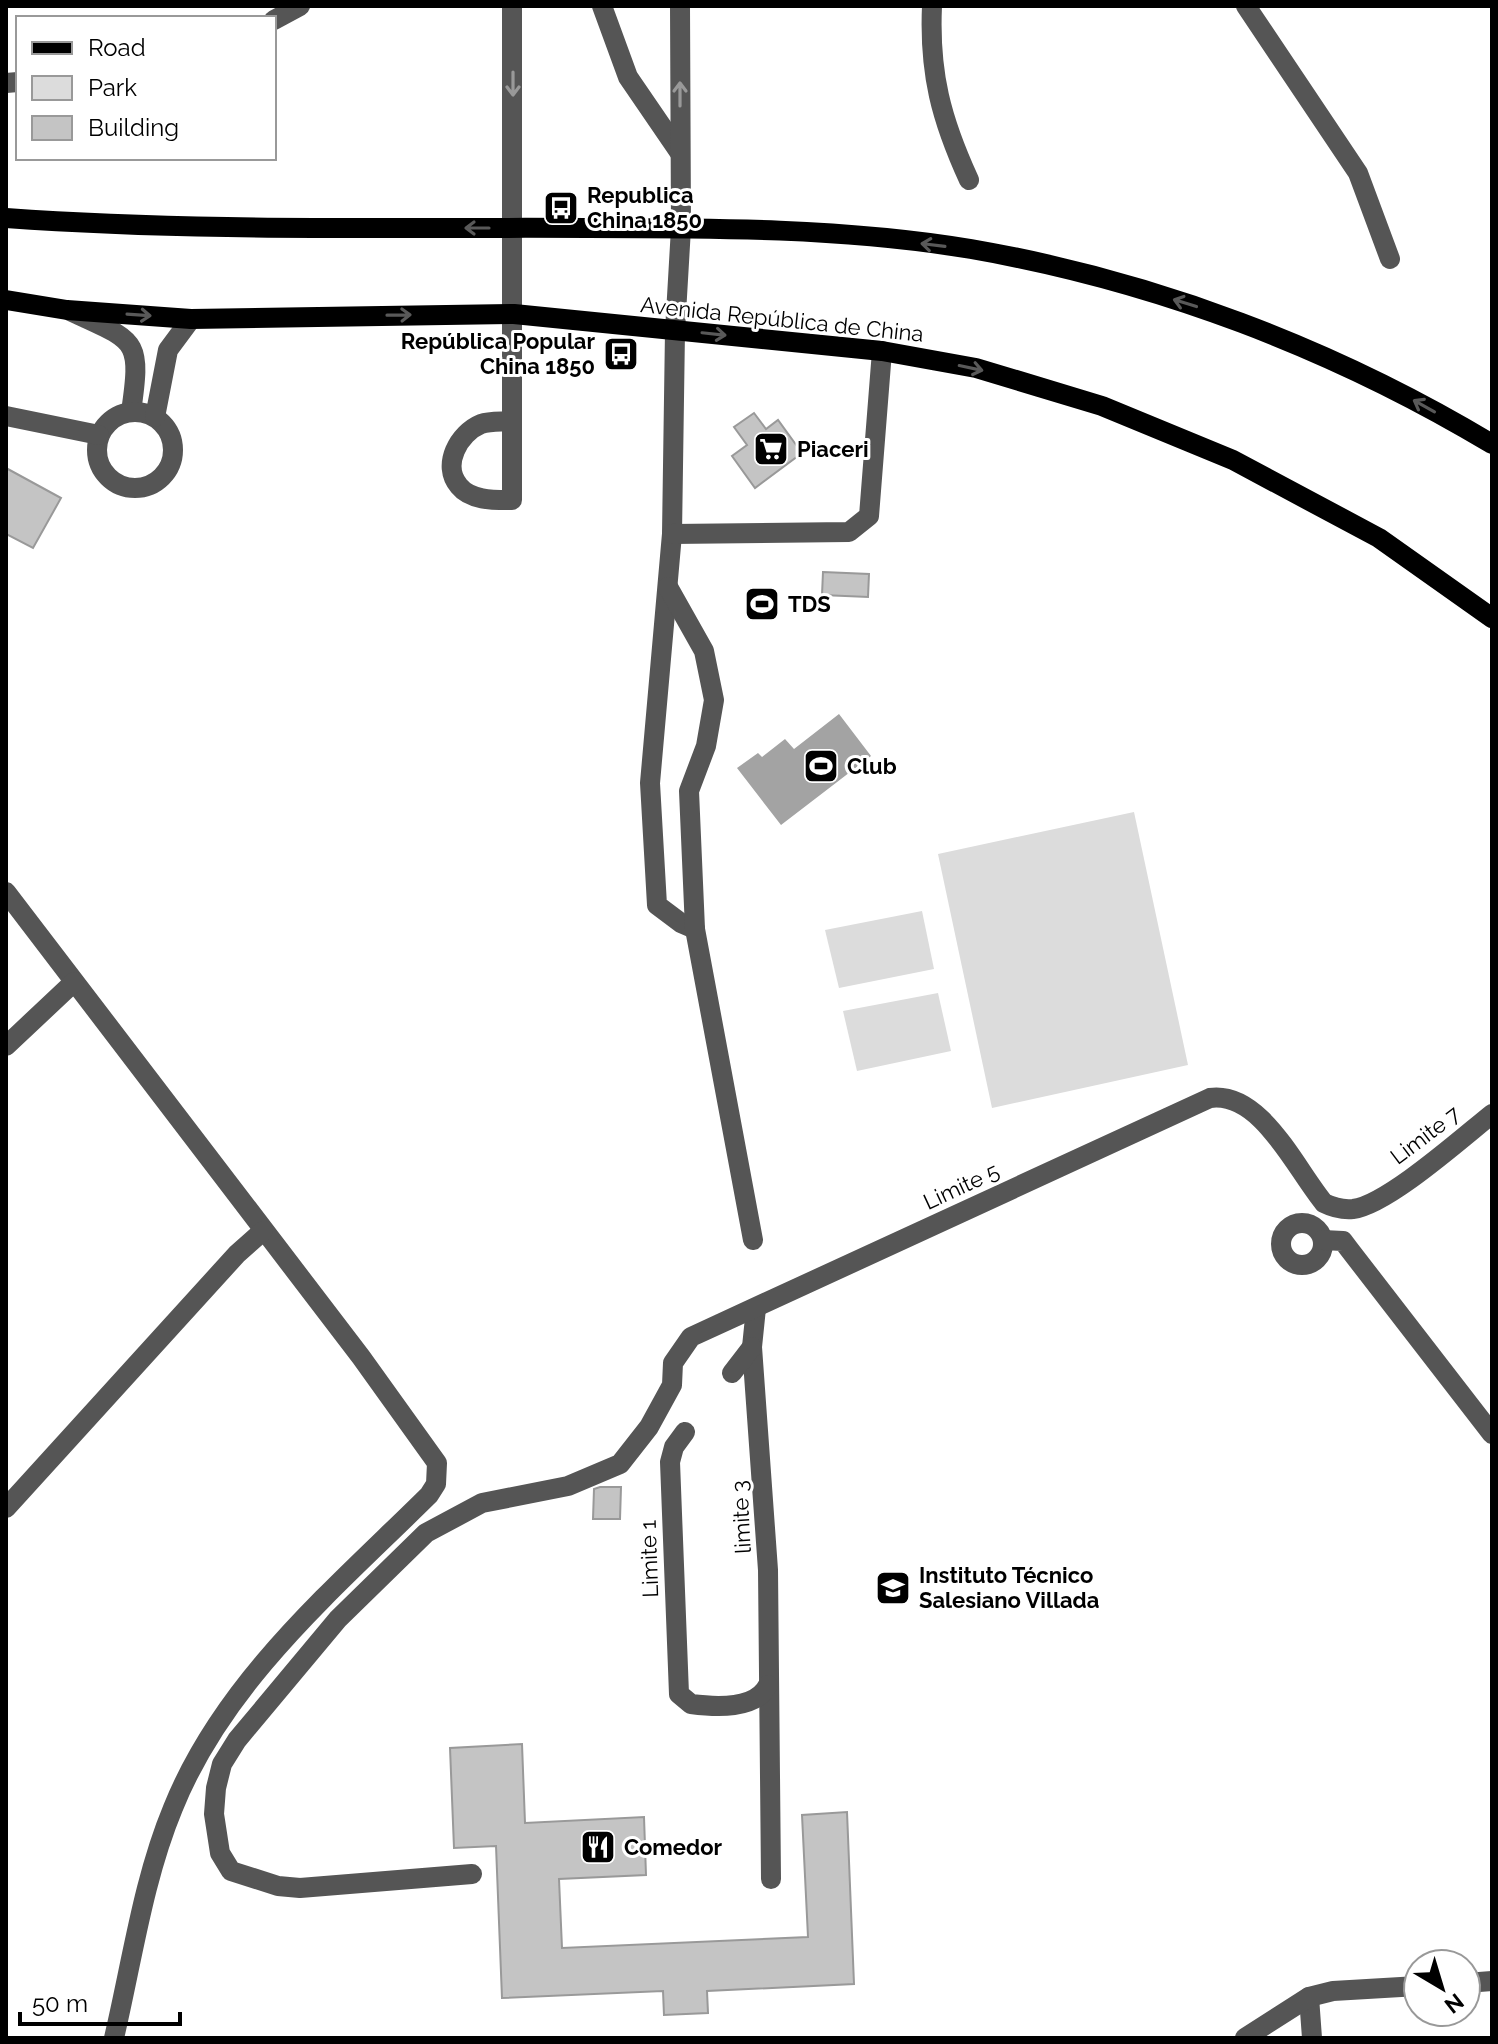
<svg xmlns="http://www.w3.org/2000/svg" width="1498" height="2044" viewBox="0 0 1498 2044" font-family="Raleway,sans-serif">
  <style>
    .green { fill: #dcdcdc }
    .water { fill: #a3a3a3 }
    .building { fill: #c4c4c4; stroke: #999; stroke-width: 2 }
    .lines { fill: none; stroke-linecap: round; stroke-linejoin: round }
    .minor { stroke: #555; stroke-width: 20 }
    .major { stroke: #000; stroke-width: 20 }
    .oneway { stroke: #999 }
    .oneway2 { stroke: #595959 }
    .labels { text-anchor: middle; stroke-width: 6; stroke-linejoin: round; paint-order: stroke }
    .poi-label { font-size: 22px; font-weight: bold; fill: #000; stroke: #fff; text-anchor: start }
    .street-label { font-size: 22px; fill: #000; stroke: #fff }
  </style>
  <rect width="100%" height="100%" fill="#fff"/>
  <g class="green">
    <polygon points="1134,812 1188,1065 992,1108 938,854"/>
    <polygon points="922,911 934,969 839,988 825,930"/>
    <polygon points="938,993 951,1051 857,1071 843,1011"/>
  </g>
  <polygon class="water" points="839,714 871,756 781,825 737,768 758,753 762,757 785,739 794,749"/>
  <g class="building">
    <polygon points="754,413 766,429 778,420 802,453 755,488 732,456 747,445 734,427"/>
    <polygon points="6,468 61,498 33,548 6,534"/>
    <polygon points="823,572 869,574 868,597 822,595"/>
    <polygon points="600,1487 621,1487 620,1519 593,1519 594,1489"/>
    <polygon points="522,1744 525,1823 644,1817 646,1875 559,1879 562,1948 808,1937 802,1815 847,1812 854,1984 707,1991 708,2013 664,2015 663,1991 502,1998 496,1846 454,1848 450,1748"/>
  </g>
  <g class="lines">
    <g class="minor">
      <polyline points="602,6 628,77 680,153"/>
      <polyline points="680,6 681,228 675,331 672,534 650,783 657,905 681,923 695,929"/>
      <path d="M932 6C929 73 941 119 969 180"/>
      <polyline points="1246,6 1358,173 1390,259"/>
      <polyline points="274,20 300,6"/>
      <polyline points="6,83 18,82"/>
      <path d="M70 311C136 342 142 337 131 412"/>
      <circle cx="135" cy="450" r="38"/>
      <polyline points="6,416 99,435"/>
      <polyline points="155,417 168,350 191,319"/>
      <path d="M512 421V500C495 500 471 501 459 486 441 465 459 433 481 424 490 421 502 422 512 421V6"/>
      <polyline points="672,534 849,532 869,516 882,351"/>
      <polyline points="668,587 704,651 714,700 706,746 689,791 695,929 753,1240"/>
      <path d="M6 892 361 1357 437 1463 436 1484 429 1495C334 1589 224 1681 173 1808 143 1880 132 1962 114 2038"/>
      <polyline points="6,1046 74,982"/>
      <circle cx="1302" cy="1244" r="21"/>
      <polyline points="1323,1240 1343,1241 1349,1249 1492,1434"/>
      <polyline points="756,1308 752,1347 768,1570 771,1879"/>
      <polyline points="732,1373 752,1347"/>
      <path d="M685 1432 674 1447 670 1462 679 1694 691 1704C715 1707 756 1710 768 1685"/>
      <polyline points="6,1508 237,1254 263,1231"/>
      <path d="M472 1874 300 1888 278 1886 231 1871 220 1853 214 1814 216 1788 222 1764 237 1740 338 1619 426 1533 482 1503 568 1486 620 1464 649 1427 672 1385 673 1363 691 1337 1210 1098C1261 1091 1295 1168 1324 1203 1334 1208 1342 1210 1353 1209 1387 1205 1463 1137 1492 1114"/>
      <polyline points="1466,1983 1492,1981"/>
      <polyline points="1309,1997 1312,2038"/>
      <polyline points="1245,2038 1309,1997 1333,1991 1418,1986"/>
    </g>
    <g class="major">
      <path d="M6 218C200 232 394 227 588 228 715 228 845 228 971 249 1155 281 1332 348 1492 444"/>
      <polyline points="6,300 67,310 191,319 514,314 882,351 976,368 1102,406 1233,460 1379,538 1492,618"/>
    </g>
  </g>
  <defs><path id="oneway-shaft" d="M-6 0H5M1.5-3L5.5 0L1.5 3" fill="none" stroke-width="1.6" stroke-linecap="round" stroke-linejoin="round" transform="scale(2)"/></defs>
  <g class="oneway">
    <use href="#oneway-shaft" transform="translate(513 84) rotate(90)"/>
    <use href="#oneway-shaft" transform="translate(680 94) rotate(-90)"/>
  </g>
  <g class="oneway2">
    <use href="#oneway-shaft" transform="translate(477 228) rotate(-180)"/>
    <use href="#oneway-shaft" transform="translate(933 245) rotate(-173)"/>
    <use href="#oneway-shaft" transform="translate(1185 303) rotate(-163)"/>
    <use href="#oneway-shaft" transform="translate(139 315) rotate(4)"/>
    <use href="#oneway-shaft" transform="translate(399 315) rotate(-1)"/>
    <use href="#oneway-shaft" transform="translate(714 334) rotate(6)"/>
    <use href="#oneway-shaft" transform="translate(971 368) rotate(12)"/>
    <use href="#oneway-shaft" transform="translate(1424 406) rotate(-151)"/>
  </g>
  <defs>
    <g id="bus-square" transform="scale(1.8)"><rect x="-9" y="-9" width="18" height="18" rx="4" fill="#000" stroke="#fff"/><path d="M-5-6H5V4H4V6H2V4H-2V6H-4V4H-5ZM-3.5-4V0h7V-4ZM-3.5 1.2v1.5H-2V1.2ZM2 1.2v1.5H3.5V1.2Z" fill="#fff"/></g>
    <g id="supermarket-square" transform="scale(1.8)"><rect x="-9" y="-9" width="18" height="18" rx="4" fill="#000" stroke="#fff"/><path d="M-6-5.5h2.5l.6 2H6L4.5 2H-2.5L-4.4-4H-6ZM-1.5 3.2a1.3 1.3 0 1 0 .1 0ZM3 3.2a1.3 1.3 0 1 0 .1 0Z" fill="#fff"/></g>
    <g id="stadium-square" transform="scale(1.8)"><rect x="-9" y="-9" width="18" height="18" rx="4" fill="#000" stroke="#fff"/><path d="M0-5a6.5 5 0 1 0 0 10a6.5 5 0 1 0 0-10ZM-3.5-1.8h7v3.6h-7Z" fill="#fff"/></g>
    <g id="school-square" transform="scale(1.8)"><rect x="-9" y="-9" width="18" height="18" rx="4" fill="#000" stroke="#fff"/><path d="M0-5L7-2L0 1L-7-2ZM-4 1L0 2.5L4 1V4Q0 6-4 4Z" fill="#fff"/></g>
    <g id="restaurant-square" transform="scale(1.8)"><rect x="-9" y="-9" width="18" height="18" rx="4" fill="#000" stroke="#fff"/><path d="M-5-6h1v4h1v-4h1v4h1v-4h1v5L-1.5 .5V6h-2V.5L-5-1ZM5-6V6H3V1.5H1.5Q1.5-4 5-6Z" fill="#fff"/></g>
  </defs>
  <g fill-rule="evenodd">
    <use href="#bus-square" x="561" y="208"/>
    <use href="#bus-square" x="621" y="354"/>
    <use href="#supermarket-square" x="771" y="449"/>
    <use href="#stadium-square" x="762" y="604"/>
    <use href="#stadium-square" x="821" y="766"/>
    <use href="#school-square" x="893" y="1588"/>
    <use href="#restaurant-square" x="598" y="1847"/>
  </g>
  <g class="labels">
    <g class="poi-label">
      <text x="587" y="203">Republica<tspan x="587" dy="25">China 1850</tspan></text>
      <text x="595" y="349" text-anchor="end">República Popular<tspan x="595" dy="25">China 1850</tspan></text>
      <text x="797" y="457">Piaceri</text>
      <text x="788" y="612">TDS</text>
      <text x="847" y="774">Club</text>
      <text x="919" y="1583">Instituto Técnico<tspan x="919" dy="25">Salesiano Villada</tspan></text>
      <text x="624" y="1855">Comedor</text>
    </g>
    <g class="street-label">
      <text transform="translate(782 319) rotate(6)" y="8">Avenida República de China</text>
      <text transform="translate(1425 1135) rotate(-37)" y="8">Limite 7</text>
      <text transform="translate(961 1186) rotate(-25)" y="8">Limite 5</text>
      <text transform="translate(741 1517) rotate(-93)" y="8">limite 3</text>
      <text transform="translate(649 1559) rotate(-92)" y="8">Limite 1</text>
    </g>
  </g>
  <rect width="1498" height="2044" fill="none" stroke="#000000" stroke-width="16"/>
  <rect x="16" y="16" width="260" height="144" fill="#ffffff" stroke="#999999" stroke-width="2"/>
  <rect x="32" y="42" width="40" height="12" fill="#000000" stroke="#999999" stroke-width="2"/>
  <text x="88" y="56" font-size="24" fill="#000000">Road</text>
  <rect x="32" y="76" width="40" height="24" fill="#dcdcdc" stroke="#999999" stroke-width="2"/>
  <text x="88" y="96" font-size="24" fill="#000000">Park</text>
  <rect x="32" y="116" width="40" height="24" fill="#c4c4c4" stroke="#999999" stroke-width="2"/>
  <text x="88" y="136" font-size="24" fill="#000000">Building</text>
  <g transform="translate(1442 1988) rotate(142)"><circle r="38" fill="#ffffff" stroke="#999999" stroke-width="2"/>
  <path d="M0-6L14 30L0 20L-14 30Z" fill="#000000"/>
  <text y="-12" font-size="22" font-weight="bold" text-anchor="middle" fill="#000000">N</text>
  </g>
  <path d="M20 2012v12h160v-12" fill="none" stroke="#000000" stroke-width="4"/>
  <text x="32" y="2012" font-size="24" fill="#000000" stroke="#ffffff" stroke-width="6" paint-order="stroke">50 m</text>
</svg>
